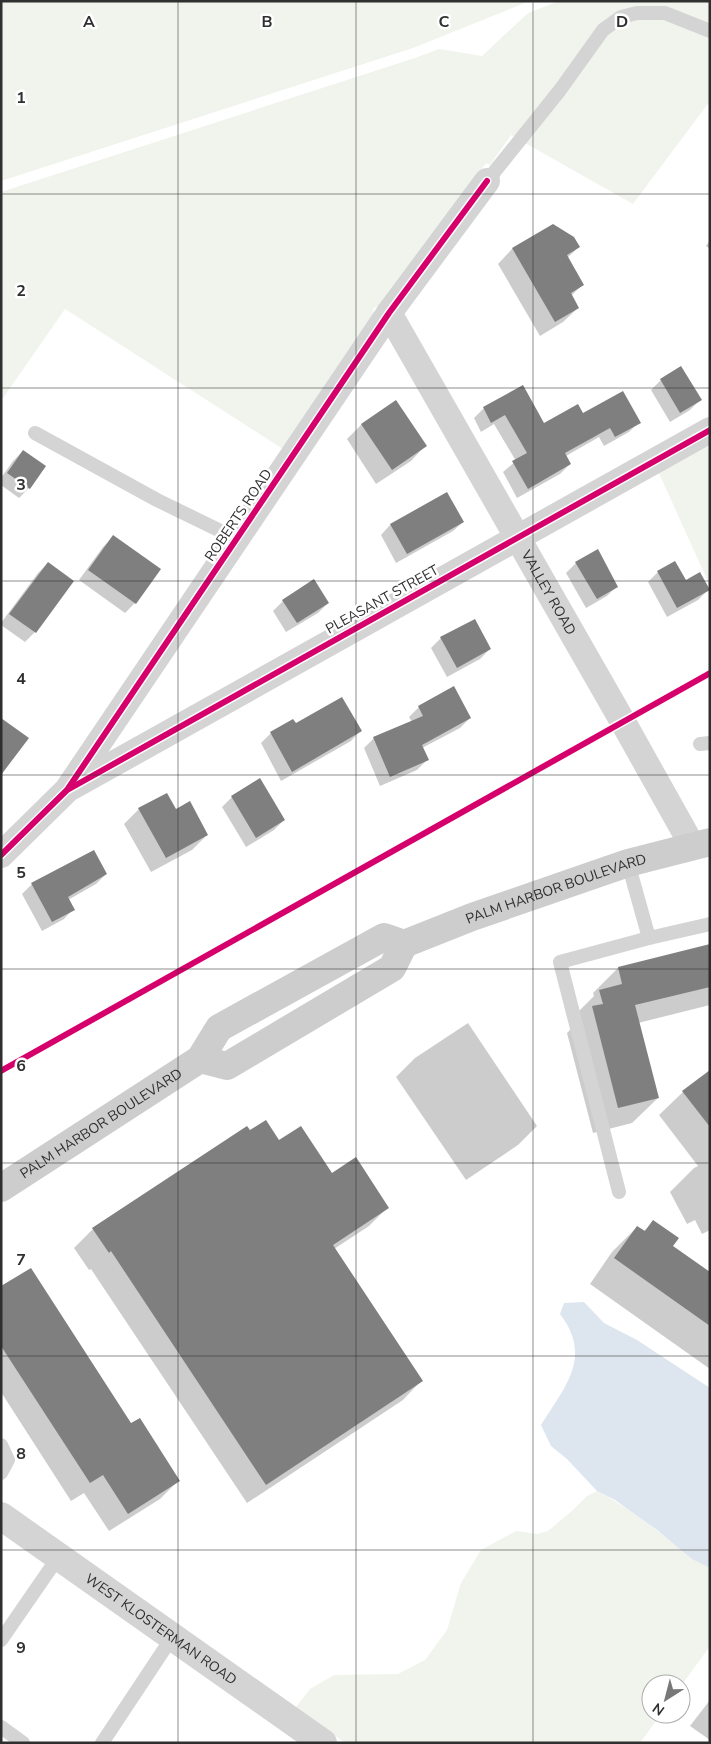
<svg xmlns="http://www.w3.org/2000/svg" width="711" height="1744" viewBox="0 0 711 1744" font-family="'Nunito Sans',sans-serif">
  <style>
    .green { fill: #f0f4ed }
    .water { fill: #dde6ef }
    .shadow { fill: #0003 }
    .building { fill: #7f7f7f }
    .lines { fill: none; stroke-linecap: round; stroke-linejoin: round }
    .service { stroke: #d4d4d4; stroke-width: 14 }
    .minor { stroke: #d4d4d4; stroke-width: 26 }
    .tertiary { stroke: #d4d4d4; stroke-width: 28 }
    .secondary { stroke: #cdcdcd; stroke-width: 28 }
    .cycleway-casing { stroke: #fff; stroke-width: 9 }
    .cycleway { stroke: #d6006c; stroke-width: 6 }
    .grid { fill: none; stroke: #2f2f2f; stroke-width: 1; stroke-opacity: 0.55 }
    .labels { text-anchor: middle; stroke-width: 5; stroke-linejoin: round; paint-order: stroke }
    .street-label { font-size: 14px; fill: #2f2f2f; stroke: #fff }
    .grid-label { font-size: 16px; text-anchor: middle; font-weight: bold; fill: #2f2f2f; stroke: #fff; stroke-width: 5; stroke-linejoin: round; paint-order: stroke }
  </style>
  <rect width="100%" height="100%" fill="#fff"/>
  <g class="green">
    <polygon points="1,1 530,1 413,48 1,181"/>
    <polygon points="559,1 710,1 710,101 633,204 511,135 490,165 486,163 381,304 373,309 374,313 283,449 65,309 1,401 1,192 415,58 439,49 482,56 528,13"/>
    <polygon points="710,442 710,586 658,471"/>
    <path d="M597 1491C618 1502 637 1515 656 1530 674 1543 690 1558 710 1568V1646L681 1686V1684H651V1714H661L640 1743H345L296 1707 310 1689 334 1675 398 1674 425 1660 447 1630 461 1583 481 1550 516 1531 537 1534 548 1531 573 1510 587 1496Z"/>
  </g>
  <path class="water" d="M584 1302 604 1323 637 1340 710 1388V1568L692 1559 657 1530 615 1500 597 1491 567 1459 551 1446 541 1425C565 1387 593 1357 560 1314L564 1303Z"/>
  <g class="shadow">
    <polygon points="553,225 579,247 567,258 582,285 571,296 578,308 563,322 540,336 498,264 512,249"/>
    <polygon points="710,240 710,249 706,246"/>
    <polygon points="661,380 700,400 690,410 670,422 651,390"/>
    <polygon points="396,402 425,446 411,461 376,484 347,439 361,425"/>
    <polygon points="484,408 544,425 583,415 639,422 629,432 604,446 599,437 566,456 570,464 560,474 517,498 503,472 516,461 494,424 481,432 474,418"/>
    <polygon points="23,451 29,488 19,498 1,485 1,478 13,461"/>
    <polygon points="447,494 463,522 453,531 396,563 381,535 390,525"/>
    <polygon points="113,537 159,570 135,603 125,613 79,580 103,547"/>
    <polygon points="48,563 35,632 25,642 1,625 1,623 38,573"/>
    <polygon points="576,563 617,586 607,596 586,608 566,573"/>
    <polygon points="658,572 686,582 708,590 698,600 667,617 648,582"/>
    <polygon points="314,581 328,603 318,613 286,632 273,611 283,601"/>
    <polygon points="441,638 490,649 480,659 447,677 431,648"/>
    <polygon points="419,707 470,718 460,728 422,748 427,760 417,770 380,786 364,748 374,738 412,722 409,717"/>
    <polygon points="295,725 360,731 351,741 281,781 261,743 271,733"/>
    <polygon points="232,797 284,820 274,830 246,847 222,807"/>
    <polygon points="139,809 175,811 207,835 192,850 151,872 124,824"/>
    <polygon points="106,874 96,884 68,900 73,909 64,919 42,931 22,894 32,884"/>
    <polygon points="710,946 710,1005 638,1023 658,1098 632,1123 593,1133 567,1033 576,1024 574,1016 594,996 593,993 618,968"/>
    <polygon points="468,1023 537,1126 518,1145 466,1180 396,1077 415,1058"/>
    <polygon points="710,1071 710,1230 702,1234 695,1220 687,1224 670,1192 694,1168 698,1166 659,1115 683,1092"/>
    <polygon points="250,1131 279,1142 388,1207 369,1226 334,1249 421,1381 403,1400 247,1503 91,1269 89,1270 74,1248 93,1229"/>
    <polygon points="653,1222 671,1247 710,1274 710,1369 590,1284 612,1252 637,1227 644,1231"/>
    <polygon points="1,1288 131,1425 179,1480 160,1499 109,1531 84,1493 71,1501 1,1392"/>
    <polygon points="710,1700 710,1740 690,1726"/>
  </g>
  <g class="building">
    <polygon points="553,224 574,237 580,247 567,255 584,285 571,293 579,308 555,322 512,248"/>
    <polygon points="681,366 702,400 680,413 660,379"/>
    <polygon points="523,385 544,423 578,404 583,413 623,391 641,423 615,437 610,428 565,453 571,464 528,489 512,461 527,453 505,415 491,423 483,407"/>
    <polygon points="396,400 427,446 392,470 361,424"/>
    <polygon points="23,450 46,466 30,489 7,473"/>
    <polygon points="447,492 464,522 407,554 390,524"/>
    <polygon points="113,535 161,569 136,604 88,570"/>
    <polygon points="598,549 618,587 597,599 575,562"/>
    <polygon points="675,561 686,580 700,572 710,590 677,608 657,571"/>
    <polygon points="48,562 74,581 36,633 9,614"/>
    <polygon points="314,579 329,603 297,623 282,600"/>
    <polygon points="475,619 491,649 457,668 440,637"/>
    <polygon points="454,686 471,718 422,745 429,760 390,777 373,737 423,716 418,706"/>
    <polygon points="342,697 362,731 292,772 270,732 293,719 296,723"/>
    <polygon points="1,718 29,738 1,775"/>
    <polygon points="260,778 285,820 256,838 231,796"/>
    <polygon points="167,793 176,809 190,801 208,835 166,858 138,808"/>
    <polygon points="94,850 107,874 68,897 75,910 52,922 31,883"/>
    <polygon points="710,944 710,987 635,1005 659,1098 618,1108 592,1006 603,1004 599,990 622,984 618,967"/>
    <polygon points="710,1070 710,1127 682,1091"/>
    <polygon points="266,1120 279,1140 301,1126 332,1173 356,1157 389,1208 333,1245 423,1381 266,1485 111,1251 109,1253 92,1228 247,1126 250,1130"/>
    <polygon points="653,1220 679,1238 673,1246 710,1272 710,1326 614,1258 637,1226 645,1231"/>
    <polygon points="31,1268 131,1423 140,1418 180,1481 128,1514 103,1475 90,1483 1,1346 1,1286"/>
  </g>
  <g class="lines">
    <g class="service">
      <polyline points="487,181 560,90 603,30 621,17 637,13 665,13 710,31"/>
      <polyline points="35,433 157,500 237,539"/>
      <polyline points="700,744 710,743"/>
      <polyline points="628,863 649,938 710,924"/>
      <polyline points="619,1192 560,962 649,938"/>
      <polyline points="1,1445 8,1460 1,1473"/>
      <polyline points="1,1640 59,1556"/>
      <polyline points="1,1727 23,1743"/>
      <polyline points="102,1743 173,1636"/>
    </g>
    <g class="minor">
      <path id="s1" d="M389 313 623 722 693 847"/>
      <polyline points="72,787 710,430"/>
      <polyline points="1,855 67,790 389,313 487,181"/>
    </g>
    <path class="tertiary" id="s2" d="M1 1516 323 1743"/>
    <g class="secondary">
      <polyline points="200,1059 227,1066 392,968 404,944"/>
      <path id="s3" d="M1 1188 200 1059 219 1028 384 937 404 944 472 917 628 863 710 842"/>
    </g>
    <g class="cycleway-casing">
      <g id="cycleway">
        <polyline points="69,789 710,430"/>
        <polyline points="1,855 67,790 389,313 487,181"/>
        <polyline points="1,1071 710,673"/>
      </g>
    </g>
    <use href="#cycleway" class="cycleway"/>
  </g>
  <path class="grid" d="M178 1V1743M356 1V1743M533 1V1743M1 194H710M1 388H710M1 581H710M1 775H710M1 969H710M1 1163H710M1 1356H710M1 1550H710"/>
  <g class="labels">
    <g class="street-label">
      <text transform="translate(238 515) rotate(-56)" y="5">ROBERTS ROAD</text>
      <text dy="5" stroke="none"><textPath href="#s1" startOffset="322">VALLEY ROAD</textPath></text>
      <text transform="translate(382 599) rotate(-29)" y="5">PLEASANT STREET</text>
      <text dy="5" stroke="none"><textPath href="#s3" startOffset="645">PALM HARBOR BOULEVARD</textPath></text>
      <text dy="5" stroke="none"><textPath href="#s3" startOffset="119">PALM HARBOR BOULEVARD</textPath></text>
      <text dy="5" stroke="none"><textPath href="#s2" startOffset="196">WEST KLOSTERMAN ROAD</textPath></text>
    </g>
  </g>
  <g class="grid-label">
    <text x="89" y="27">A</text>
    <text x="267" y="27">B</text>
    <text x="444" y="27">C</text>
    <text x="622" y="27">D</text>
    <text x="21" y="103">1</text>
    <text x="21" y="296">2</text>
    <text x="21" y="490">3</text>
    <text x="21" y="684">4</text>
    <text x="21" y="878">5</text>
    <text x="21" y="1071">6</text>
    <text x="21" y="1265">7</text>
    <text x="21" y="1459">8</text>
    <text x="21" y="1653">9</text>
  </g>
  <rect width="711" height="1744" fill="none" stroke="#2f2f2f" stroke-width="5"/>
  <g transform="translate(666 1699) rotate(216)"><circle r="24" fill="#ffffff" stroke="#acacac"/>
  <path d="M0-4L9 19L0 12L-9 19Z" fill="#787878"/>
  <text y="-8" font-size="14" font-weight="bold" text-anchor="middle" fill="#2f2f2f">N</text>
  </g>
</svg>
